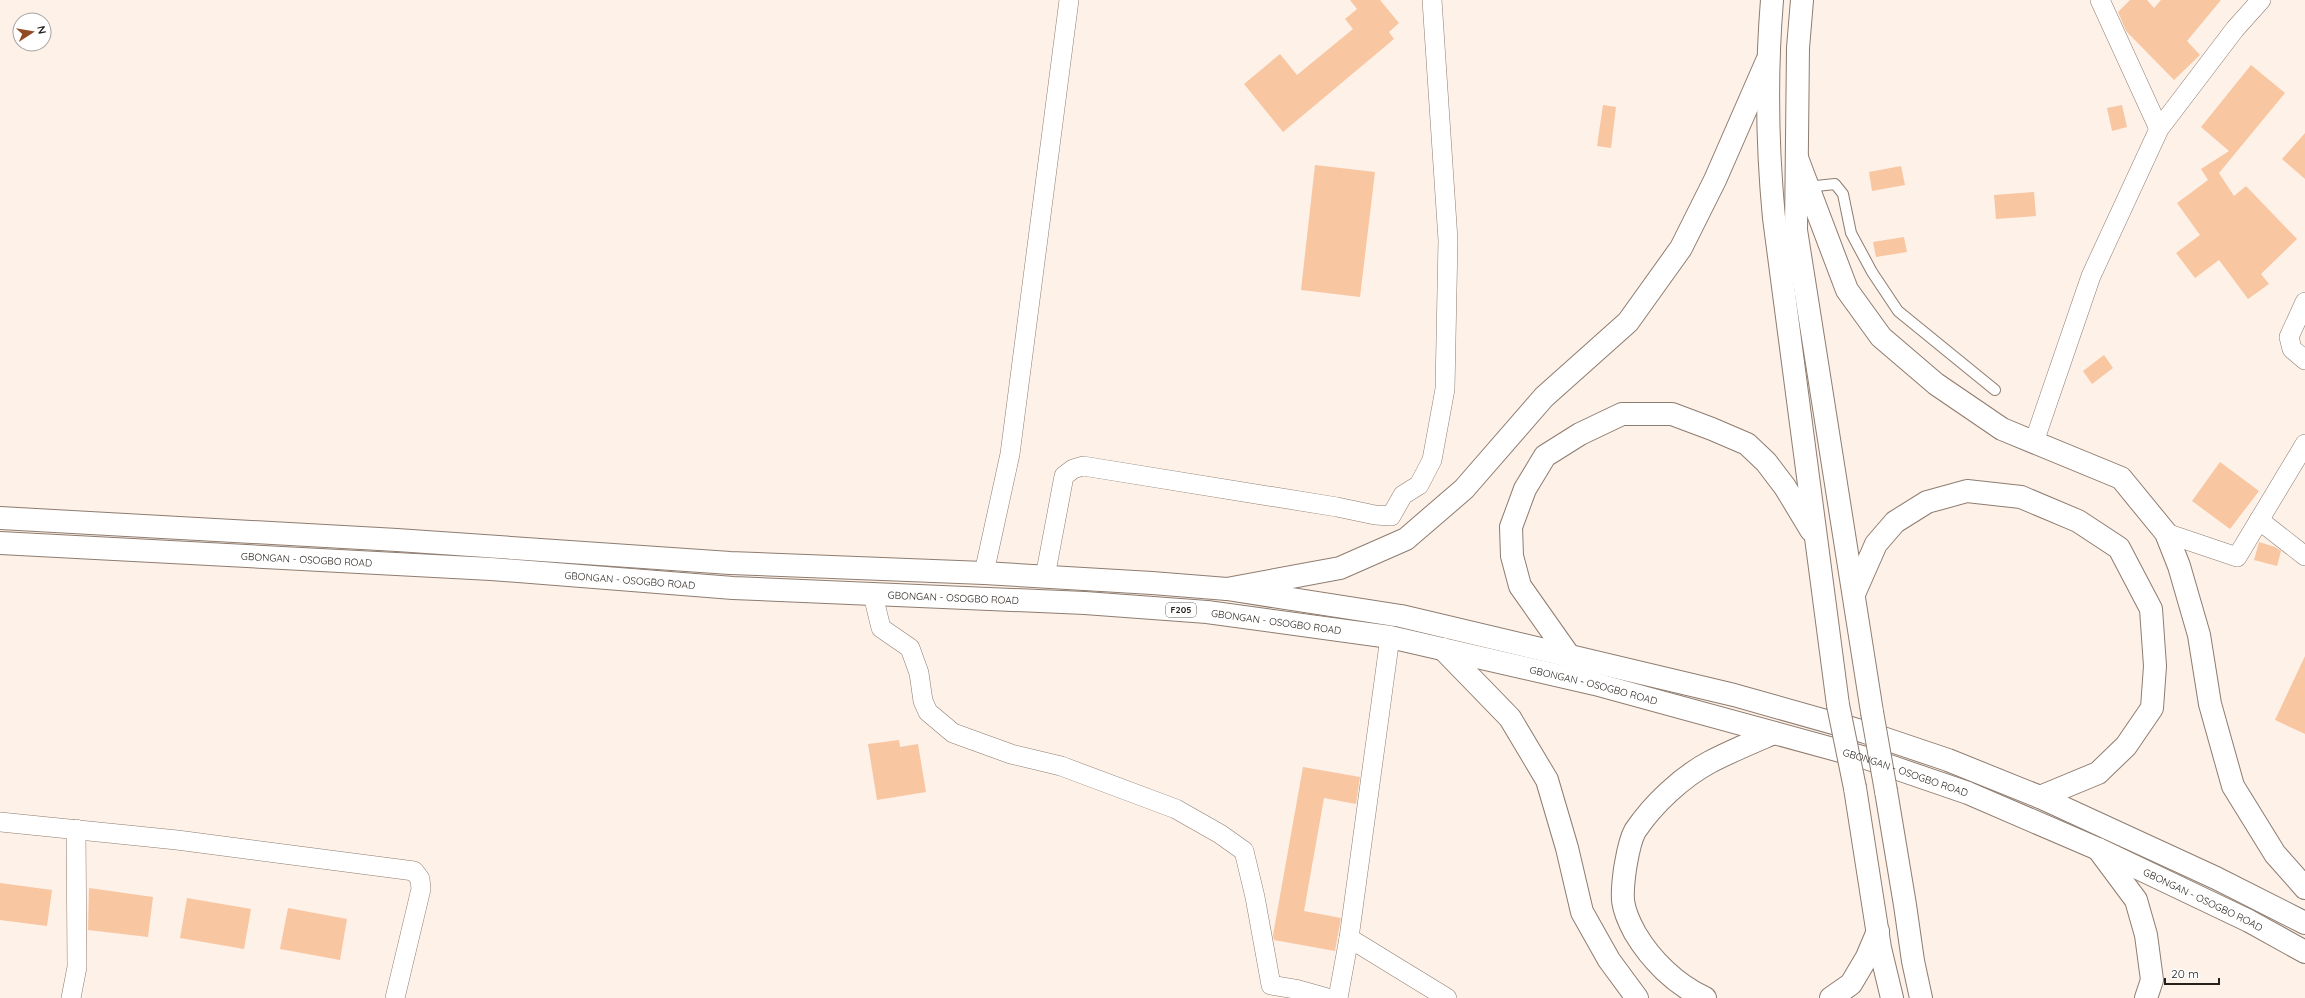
<svg xmlns="http://www.w3.org/2000/svg" width="2305" height="998" viewBox="0 0 2305 998" font-family="Quicksand,sans-serif">
  <style>
    .building { fill: #f8c6a1 }
    .lines { fill: none; stroke-linecap: round; stroke-linejoin: round }
    .lane-casing { stroke: #8e7c6f; stroke-width: 12 }
    .street-casing { stroke: #8e7c6f; stroke-width: 20 }
    .primary-casing { stroke: #8e7c6f; stroke-width: 24 }
    .highway-casing { stroke: #8e7c6f; stroke-width: 24 }
    .lane { stroke: #fff; stroke-width: 10 }
    .street { stroke: #fff; stroke-width: 19 }
    .primary { stroke: #fff; stroke-width: 22 }
    .highway { stroke: #fff; stroke-width: 22 }
    .highway-bridge-casing { stroke: #8e7c6f; stroke-width: 24; stroke-linecap: butt }
    .highway-bridge { stroke: #fff; stroke-width: 22 }
    .labels { text-anchor: middle; stroke-width: 3.5; stroke-linejoin: round; paint-order: stroke }
    .shield { fill: #fff; stroke: #67625f; stroke-width: 1 }
    .shield-label { font-size: 9px; font-weight: bold; fill: #261f1a }
    .street-label { font-size: 10px; fill: #261f1a; stroke: #fff }
  </style>
  <rect width="100%" height="100%" fill="#fef1e8"/>
  <g class="building">
    <polygon points="1350,0 1380,0 1399,23 1389,32 1394,39 1283,132 1244,84 1280,54 1297,75 1353,29 1345,19 1357,9"/>
    <polygon points="2130,0 2147,0 2154,8 2161,0 2221,0 2187,41 2200,55 2174,80 2126,31 2118,12"/>
    <polygon points="2251,65 2285,93 2219,173 2234,196 2246,186 2297,239 2261,274 2269,284 2248,299 2219,260 2195,278 2176,253 2200,235 2177,203 2208,180 2201,169 2229,151 2201,127"/>
    <polygon points="1603,105 1616,107 1611,148 1597,146"/>
    <polygon points="2122,105 2127,127 2112,131 2107,108"/>
    <polygon points="2305,133 2305,179 2282,159"/>
    <polygon points="1315,165 1375,172 1360,297 1301,290"/>
    <polygon points="1901,166 1905,185 1872,191 1869,172"/>
    <polygon points="2034,192 2036,216 1996,219 1994,195"/>
    <polygon points="1904,237 1907,252 1876,257 1873,242"/>
    <polygon points="2104,355 2113,368 2092,384 2083,371"/>
    <polygon points="2220,462 2259,491 2230,529 2192,501"/>
    <polygon points="2259,542 2275,547 2281,551 2277,566 2254,560"/>
    <polygon points="2305,656 2305,734 2275,720"/>
    <polygon points="899,740 900,747 918,744 926,792 877,800 868,744"/>
    <polygon points="1303,767 1360,777 1356,804 1324,798 1304,911 1341,918 1335,951 1274,940 1273,935"/>
    <polygon points="0,883 52,890 47,926 0,920"/>
    <polygon points="89,888 153,897 148,937 88,930"/>
    <polygon points="187,898 251,909 244,949 180,938"/>
    <polygon points="288,908 347,919 340,960 280,949"/>
  </g>
  <g class="lines">
    <g class="lane-casing">
      <polyline id="lane" points="1807,187 1835,184 1843,194 1851,233 1872,272 1898,311 1995,390"/>
    </g>
    <g class="street-casing">
      <g id="street">
        <polyline points="2100,0 2159,129"/>
        <polyline points="2305,302 2289,337 2292,349 2305,360"/>
        <polyline points="2034,442 2091,276 2159,129 2235,29 2261,0"/>
        <polyline points="2259,520 2305,556"/>
        <polyline points="2166,533 2237,557 2305,444"/>
        <polyline points="984,573 1010,454 1069,0"/>
        <polyline points="1045,577 1064,476 1073,469 1083,466 1337,507 1375,515 1391,516 1403,495 1419,485 1432,460 1445,389 1448,240 1432,0"/>
        <polyline points="873,595 881,628 910,648 919,673 923,701 928,712 953,733 1011,754 1061,766 1176,809 1220,834 1244,851 1255,897 1271,985 1295,989 1327,998"/>
        <polyline points="0,822 177,840 414,871 420,879 421,889 395,998"/>
        <polyline points="1349,938 1447,998"/>
        <polyline points="71,998 77,967 76,829"/>
        <polyline points="1338,998 1349,938 1390,637"/>
      </g>
    </g>
    <g class="primary-casing">
      <g id="primary">
        <polyline points="0,518 397,540 730,563 984,573 1152,583 1227,589 1401,616 1734,695 1865,732 1948,760 2040,797 2216,878 2305,923"/>
        <path id="s1" d="M0 543 491 569 733 588 1085 603 1207 612 1390 637 1595 684 1866 758 1968 793 2098 849 2249 921 2305 952"/>
      </g>
    </g>
    <g class="highway-casing">
      <g id="highway">
        <path d="M1772 0C1766 73 1767 145 1774 218L1838 705"/>
        <polyline points="1802,0 1798,48 1796,230 1872,712"/>
        <polyline points="1797,158 1847,290 1881,337 1936,384 2002,429 2121,478 2166,533 2179,566 2199,635 2210,704 2233,786 2275,854 2305,888"/>
        <polyline points="1227,589 1340,568 1406,539 1464,489 1544,397 1628,322 1681,248 1715,180 1767,61"/>
        <polyline points="1854,594 1876,544 1895,522 1927,502 1967,491 2021,497 2078,521 2119,548 2151,609 2155,666 2152,708 2126,746 2098,773 2040,797"/>
        <polyline points="1443,649 1510,718 1547,780 1567,848 1582,912 1609,960 1637,998"/>
        <polyline points="1570,657 1520,586 1512,556 1511,527 1525,489 1545,456 1580,434 1622,414 1672,414 1712,429 1747,444 1766,462 1785,487 1811,530"/>
        <polyline points="1855,788 1880,948 1892,998"/>
        <polyline points="1886,791 1905,905 1913,961 1921,998"/>
        <polyline points="2098,849 2136,900 2146,935 2152,980 2146,998"/>
        <path d="M1705 998C1676 985 1651 960 1635 933 1621 907 1621 898 1625 869 1627 858 1629 842 1635 831 1653 804 1682 777 1710 762 1731 751 1753 742 1774 733"/>
        <polyline points="1831,998 1851,984 1867,957 1878,931"/>
      </g>
    </g>
    <use href="#lane" class="lane"/>
    <use href="#street" class="street"/>
    <use href="#primary" class="primary"/>
    <use href="#highway" class="highway"/>
    <g class="highway-bridge-casing">
      <g id="highway-bridge">
        <polyline points="1838,705 1855,788"/>
        <polyline points="1872,712 1886,791"/>
      </g>
    </g>
    <use href="#highway-bridge" class="highway-bridge"/>
  </g>
  <g class="labels">
    <rect class="shield" x="1166" y="603" width="30" height="14" rx="3"/>
    <g class="shield-label">
      <text x="1181" y="613">F205</text>
    </g>
    <g class="street-label">
      <text dy="4" stroke="none"><textPath href="#s1" startOffset="307">GBONGAN - OSOGBO ROAD</textPath></text>
      <text dy="4" stroke="none"><textPath href="#s1" startOffset="631">GBONGAN - OSOGBO ROAD</textPath></text>
      <text dy="4" stroke="none"><textPath href="#s1" startOffset="955">GBONGAN - OSOGBO ROAD</textPath></text>
      <text dy="4" stroke="none"><textPath href="#s1" startOffset="1279">GBONGAN - OSOGBO ROAD</textPath></text>
      <text dy="4" stroke="none"><textPath href="#s1" startOffset="1603">GBONGAN - OSOGBO ROAD</textPath></text>
      <text dy="4" stroke="none"><textPath href="#s1" startOffset="1927">GBONGAN - OSOGBO ROAD</textPath></text>
      <text dy="4" stroke="none"><textPath href="#s1" startOffset="2251">GBONGAN - OSOGBO ROAD</textPath></text>
    </g>
  </g>
  <g transform="translate(32 32) rotate(78)"><circle r="19" fill="#ffffff" stroke="#a8a5a3"/>
  <path d="M0-3L7 15L0 10L-7 15Z" fill="#924b25"/>
  <text y="-6" font-size="11" font-weight="bold" text-anchor="middle" fill="#261f1a">N</text>
  </g>
  <path d="M2165 978v6h54v-6" fill="none" stroke="#261f1a" stroke-width="2"/>
  <text x="2171" y="978" font-size="12" fill="#261f1a" stroke="#ffffff" stroke-width="3" paint-order="stroke">20 m</text>
</svg>
